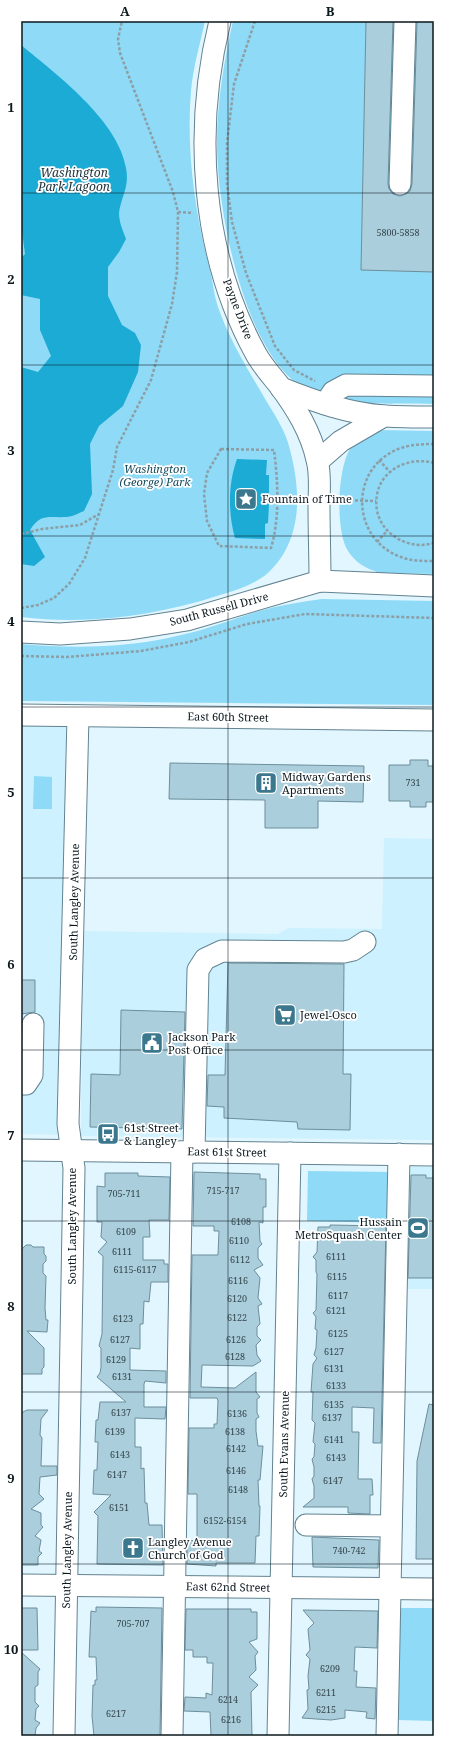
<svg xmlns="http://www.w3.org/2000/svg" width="455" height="1757" viewBox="0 0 455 1757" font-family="'Noto Serif',serif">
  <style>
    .built { fill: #cdf1ff }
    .green { fill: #8edaf7 }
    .water { fill: #1cabd4 }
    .building { fill: #abcedc; stroke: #6d8e9b }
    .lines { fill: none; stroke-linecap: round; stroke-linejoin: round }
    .minor-casing { stroke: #628390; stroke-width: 23 }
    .path { stroke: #8d9fa6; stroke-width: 2.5; stroke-dasharray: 3 2; stroke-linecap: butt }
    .minor { stroke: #fff; stroke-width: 21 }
    .grid { fill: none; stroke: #0b181d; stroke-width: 1; stroke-opacity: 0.55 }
    .labels { text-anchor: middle; stroke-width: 3.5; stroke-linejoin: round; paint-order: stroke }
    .number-label { font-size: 9px; fill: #33464d }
    .street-label { font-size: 11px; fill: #0b181d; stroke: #fff }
    .park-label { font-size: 11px; font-style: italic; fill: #13495b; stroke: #fff }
    .poi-label { font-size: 11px; fill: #0b181d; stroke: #fff; text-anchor: start }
    .water-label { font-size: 12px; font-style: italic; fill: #20353e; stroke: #fff }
    .neatline { fill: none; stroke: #0b181d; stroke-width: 1.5 }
    .grid-label { font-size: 13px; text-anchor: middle; font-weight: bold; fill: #0b181d }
  </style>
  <rect width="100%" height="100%" fill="#e1f6ff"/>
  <g class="built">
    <polygon points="21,726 66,726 60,1135 21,1134"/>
    <polygon points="384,838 434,839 434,1140 81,1136 83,931 278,934 288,928 382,929"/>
    <polygon points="399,1166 434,1167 434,1289 396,1289"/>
  </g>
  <g class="green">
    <path d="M21 21H205C200 44 193 68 191 91 186 151 195 213 210 270 213 283 214 295 218 307 229 339 247 368 264 397 274 414 286 431 290 450 301 491 303 539 269 572 256 584 237 590 220 595 156 616 88 625 21 617Z"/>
    <path d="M233 21H434V404C394 403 342 407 306 389 244 357 217 208 217 144 217 102 224 61 233 21Z"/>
    <path d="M377 430 434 431V574L380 573C365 568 356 563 348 551 335 531 337 465 352 446 357 439 370 435 377 430Z"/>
    <path d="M322 599 434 601V705L21 701V644C75 649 128 648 181 635 208 629 233 619 259 611 280 605 301 602 322 599Z"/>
    <polygon points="34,776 52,777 52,809 33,809"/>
    <polygon points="308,1171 391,1172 391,1223 307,1221"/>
    <polygon points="400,1608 434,1608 434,1721 398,1720"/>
  </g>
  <g class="water">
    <path d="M21 45C56 74 118 120 126 168 129 184 124 192 120 207 117 217 122 229 126 239L119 252 108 267V296L122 325 135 333 141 345 138 372 123 406 99 426 90 444 92 494 84 511C79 513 72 517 66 517 48 518 41 513 30 530L45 557 34 566 21 564V367L38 372 51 356 40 330V299L21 295V258L25 254 21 224Z"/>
    <path d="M237 459 267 460 266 475H269V495H264V502L269 503 268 523 265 524V539L235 538C228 513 228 484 237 459Z"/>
  </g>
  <g class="building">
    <polygon points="366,21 393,21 388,184 389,189 393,194 400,196 406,194 410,191 412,184 417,21 434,21 434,272 361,270"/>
    <polygon points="410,760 428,760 428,766 434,766 434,802 426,802 426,807 410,807 410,801 389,801 389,765 410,765"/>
    <polygon points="170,763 364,766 363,802 318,801 318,828 265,828 265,800 169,799"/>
    <polygon points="228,963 344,964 343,1074 351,1074 350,1130 298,1129 297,1122 224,1118 224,1107 207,1106 208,1075 225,1075"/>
    <polygon points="21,980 35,980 35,1012 21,1014"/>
    <polygon points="121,1010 185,1012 182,1129 90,1127 91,1074 120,1075"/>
    <polygon points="194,1172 260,1174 260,1179 266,1179 266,1207 263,1207 263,1223 259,1222 260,1241 262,1244 258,1248 258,1258 263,1265 254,1270 260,1278 258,1298 262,1304 258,1306 260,1324 257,1327 257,1336 261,1340 256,1345 257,1355 261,1361 253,1366 202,1365 201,1387 235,1388 256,1372 256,1392 260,1397 257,1399 257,1413 259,1417 256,1419 256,1431 258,1446 263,1446 260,1480 258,1480 259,1506 260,1506 259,1536 256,1536 255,1563 216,1563 216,1566 187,1564 187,1540 197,1541 197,1494 188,1494 189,1428 214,1428 214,1424 217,1424 218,1401 217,1398 190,1398 192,1255 218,1255 219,1231 214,1231 214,1226 193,1226"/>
    <polygon points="105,1173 138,1173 138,1176 170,1177 169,1220 149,1220 150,1237 143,1237 143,1260 164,1260 164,1264 168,1264 168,1282 151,1282 149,1302 144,1301 143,1324 140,1324 140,1349 130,1348 130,1370 166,1371 166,1383 145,1381 144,1384 144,1407 166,1407 165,1419 135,1418 135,1447 141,1447 141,1469 144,1468 145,1503 147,1503 149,1525 162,1525 163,1565 97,1564 98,1516 94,1512 111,1495 93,1494 94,1470 97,1470 98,1442 95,1442 96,1420 98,1420 100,1402 126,1402 97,1377 100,1373 101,1367 101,1348 99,1346 102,1334 103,1256 98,1252 107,1242 101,1237 102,1222 97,1222 97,1186 105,1187"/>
    <polygon points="411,1175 426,1175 426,1178 434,1178 434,1278 408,1278"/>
    <polygon points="330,1225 386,1226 381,1443 373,1443 374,1408 352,1407 352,1432 359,1432 358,1479 372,1479 373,1495 370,1495 370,1514 348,1513 348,1507 303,1507 314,1498 314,1486 312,1479 314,1476 314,1467 312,1459 314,1457 315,1444 313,1442 315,1423 312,1420 313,1392 311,1392 313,1364 317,1358 314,1355 316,1348 317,1330 315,1329 316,1317 313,1313 316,1310 317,1274 316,1272 316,1260 313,1257 317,1252 318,1227 330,1227"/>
    <polygon points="26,1245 31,1245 33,1247 44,1247 44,1254 46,1256 46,1261 43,1264 43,1273 46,1276 45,1308 46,1320 48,1320 47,1332 27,1331 44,1348 44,1367 42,1369 42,1374 21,1374 21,1250"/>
    <polygon points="429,1404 434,1405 434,1559 416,1559 417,1461"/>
    <polygon points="27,1410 48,1410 41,1419 40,1435 42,1438 41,1466 57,1466 57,1475 40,1477 39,1494 44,1499 31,1509 41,1513 41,1525 43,1527 35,1536 41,1540 39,1551 42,1553 38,1557 38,1565 21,1565 21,1413"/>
    <polygon points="312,1537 379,1540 378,1568 313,1567"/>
    <polygon points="96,1607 162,1608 160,1736 94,1736 92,1716 93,1685 95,1685 95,1680 97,1680 96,1657 89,1657 91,1611 96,1612"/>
    <polygon points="21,1608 37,1608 38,1650 21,1650"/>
    <polygon points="186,1609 251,1609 251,1612 257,1612 257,1639 249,1642 258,1652 255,1656 256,1670 249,1677 258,1685 251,1692 252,1736 211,1736 210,1712 184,1711 185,1697 206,1698 206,1693 212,1695 213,1663 207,1663 207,1657 193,1657 193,1650 185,1650"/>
    <polygon points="303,1610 378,1611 377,1648 355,1647 354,1671 357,1671 356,1687 376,1688 375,1719 366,1718 367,1712 345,1710 345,1718 331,1720 302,1718 308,1709 307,1690 309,1689 308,1676 310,1659 306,1655 310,1650 308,1629 314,1623"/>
    <polygon points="21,1652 40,1669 38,1672 38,1685 35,1687 35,1702 39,1706 36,1709 35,1720 40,1723 36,1728 35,1736 21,1736"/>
  </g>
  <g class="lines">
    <g class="minor-casing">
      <g id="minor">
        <path d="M220 21C193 130 201 254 256 354 262 365 271 375 279 385 296 408 311 432 317 460 321 474 319 491 319 506 319 531 320 556 320 581"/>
        <polyline points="400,184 405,21"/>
        <path d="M281 388C314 401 349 414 385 416 401 417 418 417 434 417"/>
        <polyline points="325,404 333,392 346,385 434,386"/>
        <polyline points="318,461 341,441 384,416"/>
        <polyline points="21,632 60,634 130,629 187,620 320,581 434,586"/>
        <polyline points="21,715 434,720"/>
        <polyline points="21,1084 26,1084 32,1075 33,1024"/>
        <polyline points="21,1150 434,1155"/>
        <polyline points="194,1152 198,970 205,959 222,951 344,952 353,950 365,942"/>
        <polyline points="306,1525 391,1526"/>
        <polyline points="21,1585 434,1589"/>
        <polyline points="64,1736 74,1168 68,1124 78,716"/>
        <polyline points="172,1736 182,1152"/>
        <polyline points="278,1736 290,1153"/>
        <polyline points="387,1736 399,1154"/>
      </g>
    </g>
    <g class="path">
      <polyline points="255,21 234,84 227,143 227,184 232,222 246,273 275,346 294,370 315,381"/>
      <polyline points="178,212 193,213"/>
      <path d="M434 444C419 444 403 445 390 453 348 478 355 541 401 557 411 561 423 561 434 561"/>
      <path d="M221 449 274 450C278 481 280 518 271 548L219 546 207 521 204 494 207 473Z"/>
      <polyline points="379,460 390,472"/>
      <path d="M434 463C410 456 381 469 377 495 371 528 404 552 434 543"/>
      <polyline points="276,499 298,500"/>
      <polyline points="340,500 376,501"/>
      <polyline points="21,534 42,529 80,525 99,514"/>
      <polyline points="377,542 387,531"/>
      <polyline points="21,608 38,605 54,598 69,584 85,558 113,470 117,447 151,380 172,304 177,272 178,212 173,192 120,53 118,39 122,21"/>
      <polyline points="21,656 67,657 141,651 189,642 247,624 305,614 434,618"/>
    </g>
    <use href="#minor" class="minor"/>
  </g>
  <path class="grid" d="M228 21V1736M21 193H434M21 365H434M21 536H434M21 707H434M21 878H434M21 1050H434M21 1221H434M21 1392H434M21 1564H434"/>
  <defs>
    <g id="sight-square" transform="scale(1.15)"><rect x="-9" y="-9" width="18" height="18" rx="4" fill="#3b788e" stroke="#fff"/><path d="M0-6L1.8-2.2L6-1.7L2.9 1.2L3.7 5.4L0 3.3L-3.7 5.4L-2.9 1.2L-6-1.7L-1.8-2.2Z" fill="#fff"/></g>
    <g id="building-square" transform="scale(1.15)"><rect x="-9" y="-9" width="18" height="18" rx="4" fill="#3b788e" stroke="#fff"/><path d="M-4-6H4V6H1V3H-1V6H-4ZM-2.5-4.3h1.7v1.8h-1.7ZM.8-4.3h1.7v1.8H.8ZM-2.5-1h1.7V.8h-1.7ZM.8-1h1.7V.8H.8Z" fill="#fff"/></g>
    <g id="supermarket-square" transform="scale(1.15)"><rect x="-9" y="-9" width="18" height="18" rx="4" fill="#3b788e" stroke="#fff"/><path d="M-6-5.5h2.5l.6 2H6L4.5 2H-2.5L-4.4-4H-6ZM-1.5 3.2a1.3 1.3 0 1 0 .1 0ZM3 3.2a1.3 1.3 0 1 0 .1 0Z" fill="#fff"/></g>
    <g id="civic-square" transform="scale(1.15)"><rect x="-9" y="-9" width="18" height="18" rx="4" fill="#3b788e" stroke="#fff"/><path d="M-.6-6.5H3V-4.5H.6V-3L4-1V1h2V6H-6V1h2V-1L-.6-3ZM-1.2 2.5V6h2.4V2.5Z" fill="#fff"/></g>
    <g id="bus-square" transform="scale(1.15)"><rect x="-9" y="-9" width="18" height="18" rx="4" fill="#3b788e" stroke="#fff"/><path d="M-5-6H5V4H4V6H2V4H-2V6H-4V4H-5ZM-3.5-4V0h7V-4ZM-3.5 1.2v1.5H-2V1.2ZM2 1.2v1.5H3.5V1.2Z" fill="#fff"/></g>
    <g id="stadium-square" transform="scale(1.15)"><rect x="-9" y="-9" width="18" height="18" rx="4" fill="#3b788e" stroke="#fff"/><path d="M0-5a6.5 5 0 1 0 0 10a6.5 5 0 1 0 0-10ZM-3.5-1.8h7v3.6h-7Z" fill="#fff"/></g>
    <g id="church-square" transform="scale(1.15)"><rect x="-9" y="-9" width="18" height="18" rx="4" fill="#3b788e" stroke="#fff"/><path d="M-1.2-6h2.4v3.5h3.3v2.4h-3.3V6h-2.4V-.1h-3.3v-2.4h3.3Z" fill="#fff"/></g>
  </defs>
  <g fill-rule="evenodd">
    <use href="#sight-square" x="246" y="499"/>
    <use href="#building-square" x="266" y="783"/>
    <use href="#supermarket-square" x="285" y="1015"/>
    <use href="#civic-square" x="152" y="1043"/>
    <use href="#bus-square" x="108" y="1134"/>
    <use href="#stadium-square" x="418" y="1228"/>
    <use href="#church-square" x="133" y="1548"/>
  </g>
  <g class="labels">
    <g class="number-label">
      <text x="398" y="236">5800-5858</text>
      <text x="413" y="786">731</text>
      <text x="223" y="1194">715-717</text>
      <text x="124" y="1197">705-711</text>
      <text x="241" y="1225">6108</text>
      <text x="126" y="1235">6109</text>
      <text x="239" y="1244">6110</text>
      <text x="122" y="1255">6111</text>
      <text x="336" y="1260">6111</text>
      <text x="240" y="1263">6112</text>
      <text x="135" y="1273">6115-6117</text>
      <text x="337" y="1280">6115</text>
      <text x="238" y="1284">6116</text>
      <text x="338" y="1299">6117</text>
      <text x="237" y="1302">6120</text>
      <text x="336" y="1314">6121</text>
      <text x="237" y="1321">6122</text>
      <text x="123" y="1322">6123</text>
      <text x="338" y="1337">6125</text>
      <text x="120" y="1343">6127</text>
      <text x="236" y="1343">6126</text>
      <text x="334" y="1355">6127</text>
      <text x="235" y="1360">6128</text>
      <text x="116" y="1363">6129</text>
      <text x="334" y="1372">6131</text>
      <text x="122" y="1380">6131</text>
      <text x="336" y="1389">6133</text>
      <text x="334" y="1408">6135</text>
      <text x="121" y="1416">6137</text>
      <text x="237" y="1417">6136</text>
      <text x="332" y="1421">6137</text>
      <text x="115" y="1435">6139</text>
      <text x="235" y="1435">6138</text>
      <text x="334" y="1443">6141</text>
      <text x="236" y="1452">6142</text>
      <text x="120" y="1458">6143</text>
      <text x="336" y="1461">6143</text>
      <text x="236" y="1474">6146</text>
      <text x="117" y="1478">6147</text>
      <text x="333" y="1484">6147</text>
      <text x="238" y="1493">6148</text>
      <text x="119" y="1511">6151</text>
      <text x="225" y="1524">6152-6154</text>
      <text x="349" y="1554">740-742</text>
      <text x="133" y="1627">705-707</text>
      <text x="330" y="1672">6209</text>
      <text x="326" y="1696">6211</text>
      <text x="228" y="1703">6214</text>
      <text x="326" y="1713">6215</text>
      <text x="116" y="1717">6217</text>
      <text x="231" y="1723">6216</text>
    </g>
    <g class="street-label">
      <text transform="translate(238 309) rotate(69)" y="4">Payne Drive</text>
      <text transform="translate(219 609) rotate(-15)" y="4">South Russell Drive</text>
      <text transform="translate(228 717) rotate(1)" y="4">East 60th Street</text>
      <text transform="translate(74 902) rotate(-89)" y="4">South Langley Avenue</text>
      <text transform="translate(227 1152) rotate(1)" y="4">East 61st Street</text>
      <text transform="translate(72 1226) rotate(-90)" y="4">South Langley Avenue</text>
      <text transform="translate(284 1444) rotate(-89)" y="4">South Evans Avenue</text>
      <text transform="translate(67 1550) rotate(-89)" y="4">South Langley Avenue</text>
      <text transform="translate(228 1587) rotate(1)" y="4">East 62nd Street</text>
    </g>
    <g class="park-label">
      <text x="155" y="473">Washington<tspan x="155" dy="13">(George) Park</tspan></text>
    </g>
    <g class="poi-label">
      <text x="262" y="503">Fountain of Time</text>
      <text x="282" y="781">Midway Gardens<tspan x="282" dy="13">Apartments</tspan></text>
      <text x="300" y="1019">Jewel-Osco</text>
      <text x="168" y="1041">Jackson Park<tspan x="168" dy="13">Post Office</tspan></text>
      <text x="124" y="1132">61st Street<tspan x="124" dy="13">&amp; Langley</tspan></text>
      <text x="402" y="1226" text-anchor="end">Hussain<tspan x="402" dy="13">MetroSquash Center</tspan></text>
      <text x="148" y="1546">Langley Avenue<tspan x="148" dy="13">Church of God</tspan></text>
    </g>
    <g class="water-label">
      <text x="74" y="177">Washington<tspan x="74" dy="14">Park Lagoon</tspan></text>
    </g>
  </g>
  <rect width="455" height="1757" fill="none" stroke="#ffffff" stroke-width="44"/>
  <rect x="22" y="22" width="411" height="1713" class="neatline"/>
  <g class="grid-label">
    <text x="125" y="16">A</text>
    <text x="330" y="16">B</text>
    <text x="11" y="112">1</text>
    <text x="11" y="284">2</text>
    <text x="11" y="455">3</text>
    <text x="11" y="626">4</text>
    <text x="11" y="797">5</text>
    <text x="11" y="969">6</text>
    <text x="11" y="1140">7</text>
    <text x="11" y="1311">8</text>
    <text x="11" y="1483">9</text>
    <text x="11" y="1654">10</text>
  </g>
</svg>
